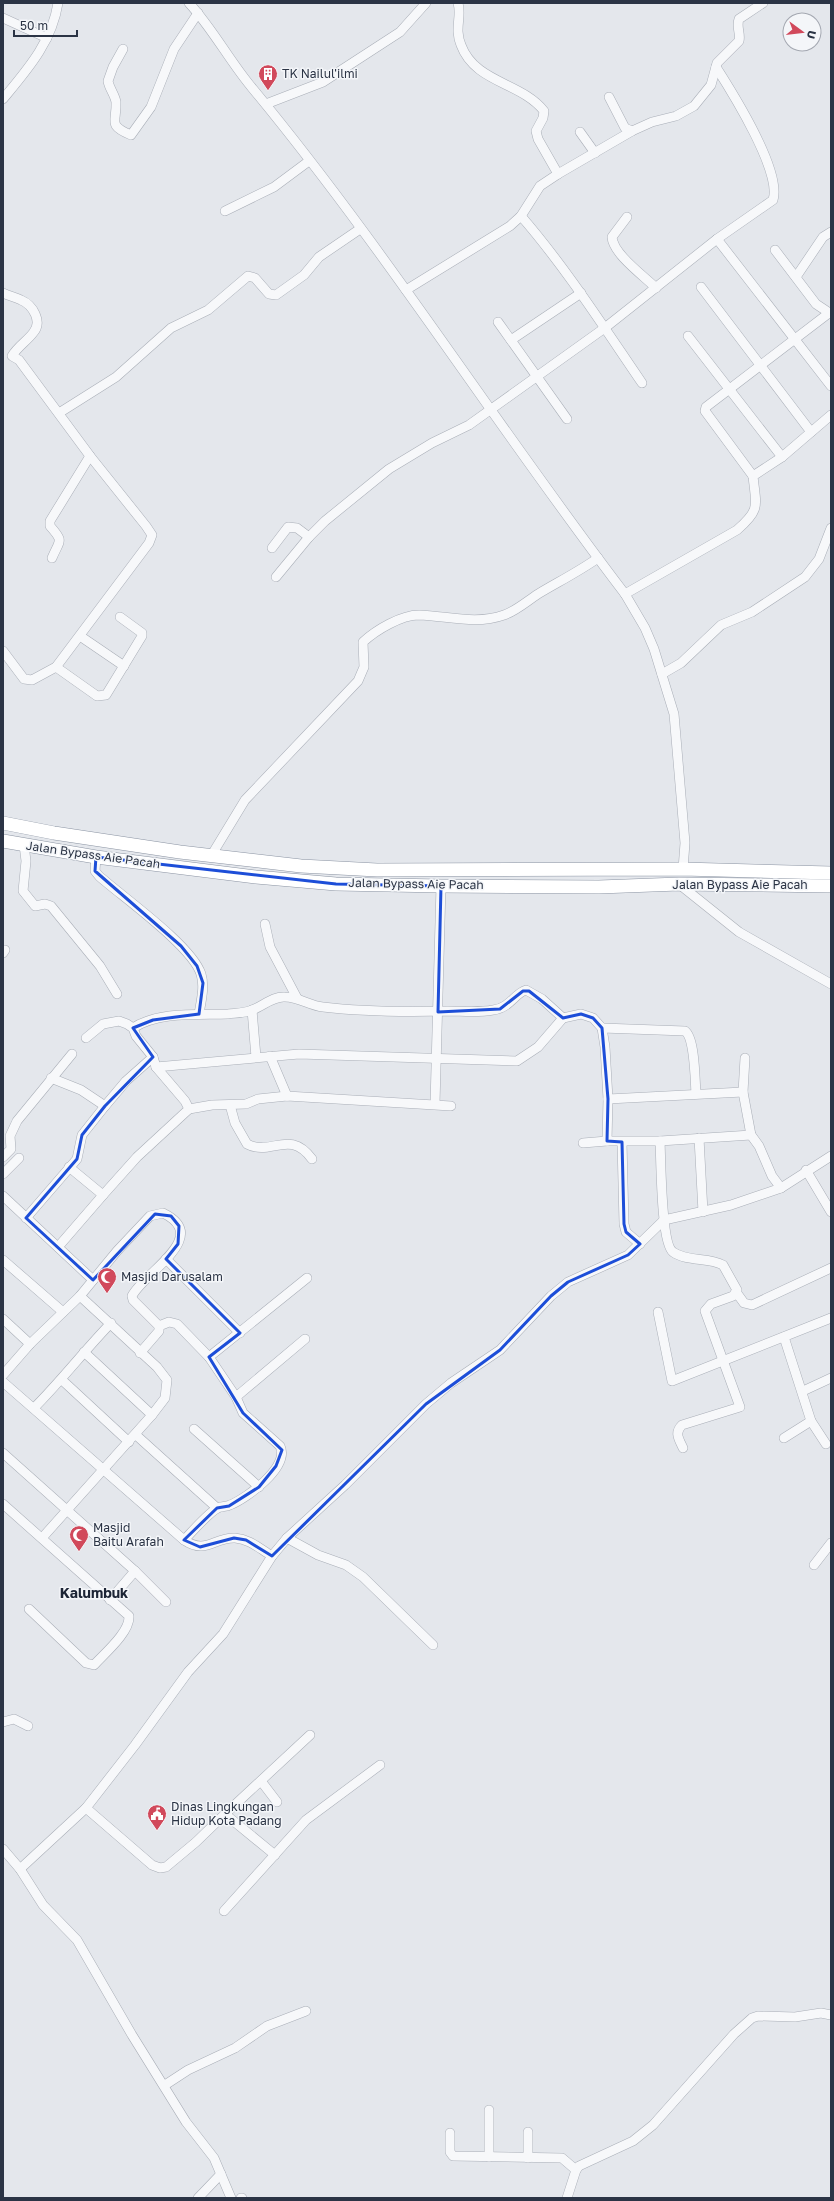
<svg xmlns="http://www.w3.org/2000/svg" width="834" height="2201" viewBox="0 0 834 2201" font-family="'Golos Text',sans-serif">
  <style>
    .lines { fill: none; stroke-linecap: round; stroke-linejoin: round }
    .minor-casing { stroke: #a9aeb7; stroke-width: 10 }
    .highway-casing { stroke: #8b94a3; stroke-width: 14 }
    .minor { stroke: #f7f8fa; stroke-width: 9 }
    .highway { stroke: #fff; stroke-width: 13 }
    .marked { fill: none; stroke: #1d4ed8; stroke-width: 3; stroke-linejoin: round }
    .labels { text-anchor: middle; stroke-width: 3; stroke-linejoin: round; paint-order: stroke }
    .poi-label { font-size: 12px; fill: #2b3445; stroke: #f4f6f9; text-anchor: start }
    .street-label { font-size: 12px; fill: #2b3445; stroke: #f4f6f9 }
    .quarter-label { font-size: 14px; font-weight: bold; fill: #1d2536; stroke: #f4f6f9 }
  </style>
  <rect width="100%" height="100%" fill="#e4e7ec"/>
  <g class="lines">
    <g class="minor-casing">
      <g id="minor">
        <path d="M189 3C213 29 230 62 253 89 386 250 498 428 625 594L645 628 654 649 674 714 685 843 683 869"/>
        <path d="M458 3C462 17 454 28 461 45 475 83 521 82 544 111L543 118 536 131 538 139 558 174"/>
        <polyline points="3,18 47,38"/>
        <path d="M123 49 113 67 108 81C109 88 115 95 116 102 117 122 107 125 131 135L151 107 174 49 198 13"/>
        <polyline points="609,97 625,128 632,131"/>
        <path d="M3 99C27 70 52 42 58 3"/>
        <polyline points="266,104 323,82 400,32 426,3"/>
        <polyline points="580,132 595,153"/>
        <polyline points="225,211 274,187 309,161"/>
        <path d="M521 216C566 268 603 326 642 383"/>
        <path d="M627 217 612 237C613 254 644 276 656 288"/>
        <polyline points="717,239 831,386"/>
        <polyline points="775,250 816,304 831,314"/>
        <polyline points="796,277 823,237 831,232"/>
        <polyline points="701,287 811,432"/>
        <path d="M406 290 510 226 521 216 540 186 558 174 632 131 652 122 676 116 694 106 711 85 717 63 739 41C741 34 736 27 739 19L763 3"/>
        <path d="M3 293C9 296 15 297 21 300 33 305 43 322 33 333 26 342 18 346 12 356L19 360 90 456 146 526 152 535 149 543 56 667 32 680 24 679 3 651"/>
        <polyline points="498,322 567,419"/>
        <polyline points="688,336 782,457"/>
        <polyline points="511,340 581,293"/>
        <polyline points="59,413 116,377 171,328 208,310 248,276 255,278 269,294 276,295 304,275 319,257 360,229"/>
        <polyline points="753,476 705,411 706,407 829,313"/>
        <polyline points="272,548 288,527 297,528 309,537"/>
        <path d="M52 558C60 539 64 542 50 526V521L90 456"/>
        <path d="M276 577 309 537 325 521 389 469 432 443 469 425 606 327 717 239 773 200C782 172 732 92 716 67"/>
        <path d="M625 594 737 530C761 509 756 506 753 476L782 457 831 415"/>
        <polyline points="80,636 124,666"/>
        <polyline points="56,667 97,696 106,695 142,636 142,633 120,617"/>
        <polyline points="662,674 681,663 721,625 752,612 805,577 819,559 831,528"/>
        <polyline points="24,845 26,861 23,891 35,906 45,904 51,906 100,966 117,994"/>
        <path d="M211 856 245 800 358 681 364 667 363 642C376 630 401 615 419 615 448 616 476 625 504 615 516 611 527 601 538 594 558 582 578 572 598 558"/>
        <path d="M96 857 95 871 99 876C124 898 192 946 201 974 205 987 201 1001 199 1014"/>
        <polyline points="679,884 739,932 831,984"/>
        <polyline points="265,924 270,947 297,998"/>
        <polyline points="3,953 5,950"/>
        <polyline points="252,1010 256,1057"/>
        <path d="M133 1028C159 1011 198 1015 228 1014 236 1013 245 1013 252 1010 263 1006 273 996 285 997 299 997 310 1006 323 1007 364 1012 406 1012 448 1011 462 1011 478 1013 493 1010 510 1008 515 993 526 990L542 999 563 1018"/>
        <path d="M602 1028 685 1031C695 1038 695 1081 696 1094"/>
        <polyline points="86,1038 103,1024 119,1021 127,1024 133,1028 136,1036 153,1057 156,1067 185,1101 189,1109 137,1157 103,1195"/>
        <polyline points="270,1056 287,1096"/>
        <polyline points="156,1067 299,1054 517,1061 538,1047 563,1018 581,1014 593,1018 602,1028 605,1047 608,1099 607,1141"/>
        <polyline points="51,1078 81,1090 105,1106"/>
        <polyline points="743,1092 745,1058"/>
        <polyline points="608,1099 743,1092 751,1135 759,1146 772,1176 781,1188"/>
        <polyline points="435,1104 441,886"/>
        <path d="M230 1105 235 1123 247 1144C271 1157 289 1128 312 1159"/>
        <polyline points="189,1109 212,1105 246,1104 258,1099 287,1096 451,1106"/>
        <polyline points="699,1138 703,1212"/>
        <path d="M660 1141C661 1159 661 1244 673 1252 687 1262 709 1257 723 1265L737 1290 733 1296 711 1304 705 1311 740 1407 682 1425C674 1433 679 1439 683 1448"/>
        <polyline points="622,1142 624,1224 626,1232 640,1244"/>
        <polyline points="583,1143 607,1141 660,1141 751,1135"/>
        <polyline points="3,1157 11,1149 10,1136 17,1121 72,1054"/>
        <polyline points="806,1170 831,1212"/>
        <polyline points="3,1174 19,1158"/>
        <polyline points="3,1196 93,1280"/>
        <polyline points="26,1218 77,1159 82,1135 105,1106 126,1081 153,1057"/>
        <polyline points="58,1247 103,1195 69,1167"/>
        <polyline points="166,1259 240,1333"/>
        <polyline points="3,1260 63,1312"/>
        <polyline points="736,1292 744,1303 752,1305 831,1268"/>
        <polyline points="80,1296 157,1367 167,1380 165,1398 152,1415"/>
        <polyline points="658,1312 672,1381 831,1318"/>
        <polyline points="3,1319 30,1344"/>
        <path d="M159 1326 169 1322 177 1324 209 1357 236 1397 243 1413 280 1446C290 1467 247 1498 230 1505 226 1507 221 1506 218 1508 210 1511 191 1533 184 1540"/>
        <polyline points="784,1337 811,1421 826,1444"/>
        <polyline points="209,1357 307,1278"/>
        <path d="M3 1375 30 1344 80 1296 117 1251 150 1216 163 1213C212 1237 144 1272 132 1296L133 1300 159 1326V1331L140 1353"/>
        <polyline points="62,1380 129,1442"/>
        <path d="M3 1382 184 1540C206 1555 214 1537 235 1538 250 1539 260 1549 272 1556"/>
        <polyline points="803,1391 831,1378"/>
        <polyline points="236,1397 305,1339"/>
        <path d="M34 1408C61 1381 84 1351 111 1323"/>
        <polyline points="194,1429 259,1487"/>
        <polyline points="136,1435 217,1508"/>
        <polyline points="784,1438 811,1421"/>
        <polyline points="3,1453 135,1571 166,1602"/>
        <path d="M3 1504 129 1616C130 1632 105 1653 94 1665L86 1663 29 1609"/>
        <polyline points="42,1538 152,1415 84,1352"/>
        <polyline points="287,1538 318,1555 346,1565 363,1577 433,1645"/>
        <polyline points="814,1565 831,1543"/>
        <polyline points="110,1600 135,1571"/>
        <polyline points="3,1722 14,1719 28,1726"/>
        <polyline points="261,1781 277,1802"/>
        <polyline points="86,1808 152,1865 160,1868 166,1867 196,1842 225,1814"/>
        <polyline points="3,1849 20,1869 43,1905 77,1940 132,2035 186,2122 214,2158 231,2198"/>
        <polyline points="275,1855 225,1814 310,1735"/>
        <polyline points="20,1869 86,1808 135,1745 188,1672 223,1634 272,1556 287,1538 345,1485 426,1404 451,1383 500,1350 551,1296 568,1282 628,1255 664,1220 731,1205 781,1188 831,1156"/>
        <polyline points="224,1911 306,1820 380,1765"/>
        <polyline points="165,2085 188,2070 235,2048 267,2026 306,2011"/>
        <polyline points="450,2133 450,2152 453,2156 562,2158 576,2170"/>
        <polyline points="489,2157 489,2110"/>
        <polyline points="528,2158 528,2132"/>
        <polyline points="198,2198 221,2174"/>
        <polyline points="241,2198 242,2198"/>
        <polyline points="567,2198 576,2170 579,2166 633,2141 653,2125 734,2034 752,2018 758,2016 795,2017 821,2013 831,2015"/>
      </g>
    </g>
    <g class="highway-casing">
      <g id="highway">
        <polyline points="3,823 54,833 180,852 301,866 377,870 683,869 831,873"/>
        <polyline points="3,841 96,857 256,877 336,884 441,886 599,887 679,884 831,886"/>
      </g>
    </g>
    <use href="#minor" class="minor"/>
    <use href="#highway" class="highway"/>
  </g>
  <path class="marked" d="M96 857 336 884 441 886 438 1012 500 1009 523 991H529L563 1018 581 1014 593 1018 602 1028 608 1099 607 1141 622 1142 624 1224 626 1232 640 1244 628 1255 568 1282 551 1296 500 1350 426 1404 272 1556 246 1540 234 1538 200 1547 184 1540 217 1508 229 1506 259 1487 276 1466 282 1450 243 1413 209 1357 240 1333 166 1259 178 1244 179 1226 171 1216 155 1214 93 1280 26 1218 77 1159 82 1135 105 1106 153 1057 133 1028 153 1020 199 1014 203 983 197 966 181 946 95 871Z"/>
  <defs>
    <g id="building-pin" transform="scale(1)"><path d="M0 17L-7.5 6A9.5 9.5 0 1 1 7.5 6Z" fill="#d1495b" stroke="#f4f6f9"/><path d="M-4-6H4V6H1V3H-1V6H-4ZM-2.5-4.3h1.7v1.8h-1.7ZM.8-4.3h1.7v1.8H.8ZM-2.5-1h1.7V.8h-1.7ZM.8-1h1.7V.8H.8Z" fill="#fff"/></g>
    <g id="mosque-pin" transform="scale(1)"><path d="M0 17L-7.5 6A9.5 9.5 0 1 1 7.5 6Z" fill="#d1495b" stroke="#f4f6f9"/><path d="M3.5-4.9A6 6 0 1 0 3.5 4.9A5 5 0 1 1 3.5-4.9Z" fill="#fff"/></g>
    <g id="civic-pin" transform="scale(1)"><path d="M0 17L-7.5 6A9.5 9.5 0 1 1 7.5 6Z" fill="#d1495b" stroke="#f4f6f9"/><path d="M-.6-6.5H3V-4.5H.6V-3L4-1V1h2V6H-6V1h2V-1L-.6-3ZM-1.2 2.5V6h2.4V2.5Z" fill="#fff"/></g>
  </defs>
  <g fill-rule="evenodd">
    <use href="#building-pin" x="268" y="74"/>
    <use href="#mosque-pin" x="107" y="1277"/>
    <use href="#mosque-pin" x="79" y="1535"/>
    <use href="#civic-pin" x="157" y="1814"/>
  </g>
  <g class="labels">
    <g class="poi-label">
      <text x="282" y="78">TK Nailul'ilmi</text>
      <text x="121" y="1281">Masjid Darusalam</text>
      <text x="93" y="1532">Masjid<tspan x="93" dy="14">Baitu Arafah</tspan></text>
      <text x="171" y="1811">Dinas Lingkungan<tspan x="171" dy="14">Hidup Kota Padang</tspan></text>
    </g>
    <g class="street-label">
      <text transform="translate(93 855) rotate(8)" y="4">Jalan Bypass Aie Pacah</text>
      <text transform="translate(416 884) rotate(1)" y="4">Jalan Bypass Aie Pacah</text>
      <text x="740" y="889">Jalan Bypass Aie Pacah</text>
    </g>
    <g class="quarter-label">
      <text x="94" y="1598">Kalumbuk</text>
    </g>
  </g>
  <rect width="834" height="2201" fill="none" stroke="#2b3445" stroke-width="8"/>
  <g transform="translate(802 32) rotate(105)"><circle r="19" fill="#f4f6f9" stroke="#a4a8b1"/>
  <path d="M0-3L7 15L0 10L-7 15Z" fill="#d1495b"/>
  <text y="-6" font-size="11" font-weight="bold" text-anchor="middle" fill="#2b3445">U</text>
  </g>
  <path d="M14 30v6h63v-6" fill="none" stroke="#2b3445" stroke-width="2"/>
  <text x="20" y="30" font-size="12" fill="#2b3445" stroke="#f4f6f9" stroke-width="3" paint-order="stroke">50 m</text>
</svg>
